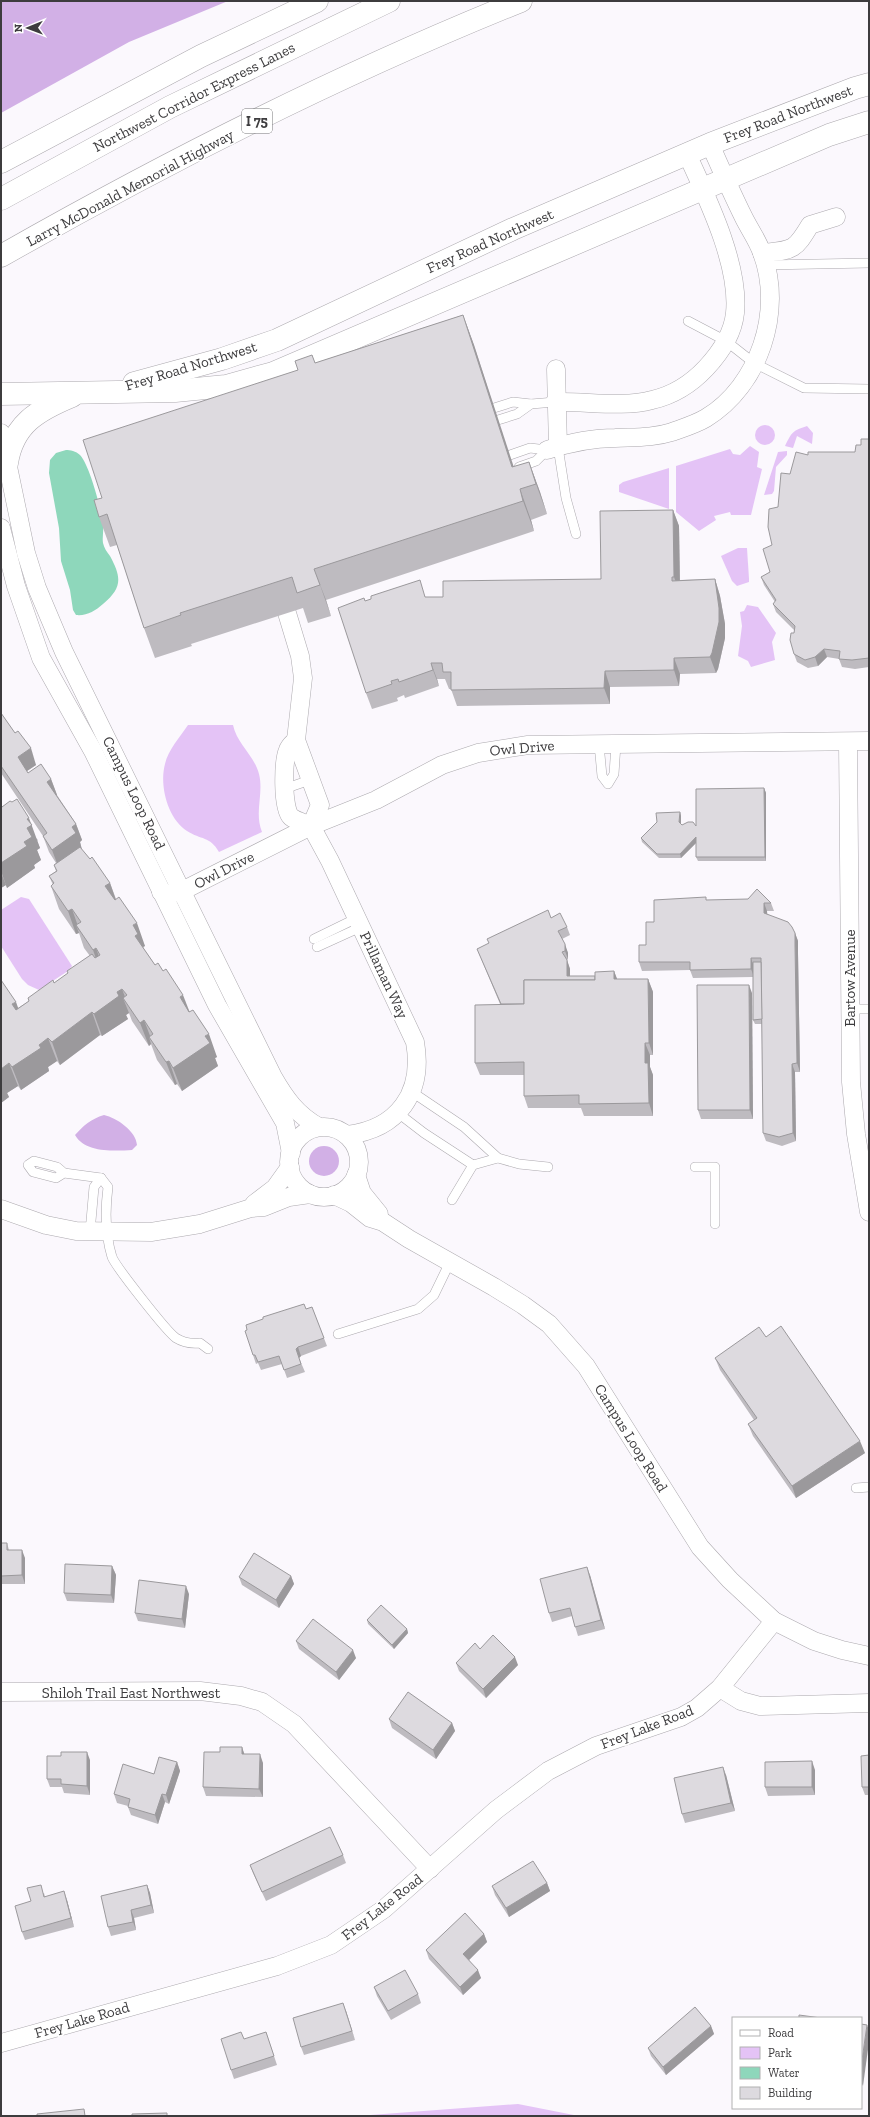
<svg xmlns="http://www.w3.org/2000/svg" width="870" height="2117" viewBox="0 0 870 2117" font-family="'Zilla Slab',serif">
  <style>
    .green { fill: #e4c3f6 }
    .forest { fill: #d2b0e6 }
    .water { fill: #8ed7bb }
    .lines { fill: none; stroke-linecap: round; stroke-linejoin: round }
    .service-casing { stroke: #aca9ae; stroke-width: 10 }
    .minor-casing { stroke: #aca9ae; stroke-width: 19 }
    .secondary-casing { stroke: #aca9ae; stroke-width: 23 }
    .motorway-casing { stroke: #aca9ae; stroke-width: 23 }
    .service { stroke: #fff; stroke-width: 9 }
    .minor { stroke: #fff; stroke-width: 18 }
    .secondary { stroke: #fff; stroke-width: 22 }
    .motorway { stroke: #fff; stroke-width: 22 }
    .wall { fill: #bebbc0 }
    .shaded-wall { fill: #9b999c }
    .building { fill: #dddadf; stroke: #9b999c }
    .labels { text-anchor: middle; stroke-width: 3.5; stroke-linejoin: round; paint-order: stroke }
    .shield { fill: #fff; stroke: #777678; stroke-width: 1 }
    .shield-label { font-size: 14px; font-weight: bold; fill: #3d3c3e }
    .street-label { font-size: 15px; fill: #3d3c3e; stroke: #fff }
  </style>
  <rect width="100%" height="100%" fill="#fbf8fd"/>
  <g class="green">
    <circle cx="765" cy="435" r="10"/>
    <path d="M807 426 813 433 812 444 797 436 793 448 785 446C792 432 792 431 807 426Z"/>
    <polygon points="750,446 759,452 757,467 762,469 751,515 731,515 730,512 714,516 716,520 699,531 676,512 676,466 730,449 733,454 740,455"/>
    <polygon points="787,451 787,455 776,467 774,491 772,494 764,495 778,452"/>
    <polygon points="669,468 669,509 619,492 619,485 623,482"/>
    <polygon points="738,548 747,548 749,579 749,582 737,586 732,581 721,556"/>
    <polygon points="747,605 758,607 776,633 772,642 775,660 751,667 748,661 738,656 742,626 740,612 744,611"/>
    <path d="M188 725H233C237 744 254 755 259 774 264 794 254 812 262 832L219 852C210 836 201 840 187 831 168 819 159 786 165 764 168 750 180 737 188 725Z"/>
    <polygon points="21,897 29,899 72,966 68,971 39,990 28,985 22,979 1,946 1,910"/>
    <polygon points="518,2104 579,2116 357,2116"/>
  </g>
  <g class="forest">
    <polygon points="1,1 228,1 129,42 1,113"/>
    <path d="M104 1115C117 1118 136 1131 137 1145L132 1150C115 1151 85 1153 75 1135 84 1125 91 1119 104 1115Z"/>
    <circle cx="324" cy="1161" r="15"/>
  </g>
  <path class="water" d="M66 450C70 450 76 451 80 455 90 466 101 509 103 524 104 530 102 537 103 543 104 548 107 552 110 556 122 578 122 588 103 604 95 611 87 616 76 615L73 610 70 590 61 561 59 528 49 473 50 460 56 453Z"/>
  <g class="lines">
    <g class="service-casing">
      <g id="service">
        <polyline points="765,265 869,263"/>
        <polyline points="688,321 726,341 754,363 804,388 869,389"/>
        <polyline points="494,408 513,402 531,404"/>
        <polyline points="498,420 517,414 531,404 555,402"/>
        <polyline points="558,447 566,498 576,534"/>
        <polyline points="510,455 530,448 547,450"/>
        <polyline points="519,467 536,461 547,450"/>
        <polyline points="599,744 602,776 608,784 614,774 616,744"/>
        <polyline points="284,789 310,780"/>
        <polyline points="314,939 357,918"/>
        <polyline points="317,947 361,927"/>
        <polyline points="850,1009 869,1009"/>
        <polyline points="412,1092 464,1127 498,1158 519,1164 548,1167"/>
        <polyline points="398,1113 424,1133 473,1165 452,1200"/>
        <polyline points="473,1165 498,1158"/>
        <polyline points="695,1167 715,1167 715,1224"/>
        <path d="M64 1173 56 1178 33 1172 28 1165 34 1161 57 1167 64 1173 101 1178 108 1187C105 1210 105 1234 112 1257 116 1267 167 1332 176 1338 184 1343 191 1344 200 1343L208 1349"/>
        <polyline points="90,1232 94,1187 101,1178"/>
        <polyline points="338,1334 418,1309 434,1295 450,1262"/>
        <polyline points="856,1488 869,1487"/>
      </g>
    </g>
    <g class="minor-casing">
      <g id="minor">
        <path d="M762 253C792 250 794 252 810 225L836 217"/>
        <polyline points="556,369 558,447"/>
        <path d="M555 402C587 401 622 408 652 400 674 395 691 384 706 368 720 353 733 333 735 313 740 265 707 198 687 154"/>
        <path d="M1 433 26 553 37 588 64 652 273 1077C285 1098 297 1115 319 1127"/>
        <path d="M547 450C569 443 592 438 615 438 635 437 653 438 672 432 683 428 696 424 706 418 759 386 784 311 762 253 758 241 750 230 744 218 732 194 721 169 710 144"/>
        <polyline points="1,528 16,586 41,658 93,751 217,1005 285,1123 291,1153"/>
        <polyline points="287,613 300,656 303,678 296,740 320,805 311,826"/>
        <path d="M296 740C293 743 289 746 288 750 283 761 282 808 291 817 296 821 305 823 311 826"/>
        <polyline points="848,742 851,1082 856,1134 869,1212"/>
        <path d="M311 826 330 861 415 1042C424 1093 398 1129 347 1135"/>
        <polyline points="161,892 169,894 182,891 311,826 376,800 442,765 478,753 528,745 869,741"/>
        <circle cx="324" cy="1162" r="35"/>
        <polyline points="356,1175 362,1193 379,1214"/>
        <polyline points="334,1195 351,1203 370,1218 383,1222 409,1239 494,1287 523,1305 549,1324 586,1366 700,1547 730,1580 774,1621 814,1641 842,1650 869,1656"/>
        <polyline points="254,1204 275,1188 290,1167"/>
        <polyline points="1,1209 46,1225 76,1231 151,1232 200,1224 251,1208 264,1207 289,1197 310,1194"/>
        <polyline points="720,1688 741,1701 760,1706 869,1703"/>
        <polyline points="1,1692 200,1691 241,1696 262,1702 294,1724 430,1869"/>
        <polyline points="1,2043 277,1966 331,1945 384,1909 496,1810 548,1771 596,1746 681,1717 697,1708 720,1688 774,1621"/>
      </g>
    </g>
    <g class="secondary-casing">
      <g id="secondary">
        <polyline points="134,383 222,359 277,340 513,229 710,144 855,88 869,84"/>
        <polyline points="1,394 175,391 226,386 273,373 829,135 869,122"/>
        <path d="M7 463C13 424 38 410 72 396"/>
      </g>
    </g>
    <g class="motorway-casing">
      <g id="motorway">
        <polyline points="1,162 201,56 317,1"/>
        <polyline points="1,199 170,107 389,1"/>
        <path d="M1 256C168 161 342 73 521 1"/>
      </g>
    </g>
    <use href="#service" class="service"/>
    <use href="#minor" class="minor"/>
    <use href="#secondary" class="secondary"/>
    <use href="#motorway" class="motorway"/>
  </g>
  <g class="wall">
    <polygon points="463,315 474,345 513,467 529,462 540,492 547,514 531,520 534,531 326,600 331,616 308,623 303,608 191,644 192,646 155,658 144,628 117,545 110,547 99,517 102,498 298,370 312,355 315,363"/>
    <polygon points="869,439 869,667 855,669 842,667 839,659 827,657 818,666 808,668 797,662 794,654 794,630 776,612 773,604 775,602 764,585 761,577 770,572 772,545 778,507 790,474 808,455 855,452 861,445"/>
    <polygon points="673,510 679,526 680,580 715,579 720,596 725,624 725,638 718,669 716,673 680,674 679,686 610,687 610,704 457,706 451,689 449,689 445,679 437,679 439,686 405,698 404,695 397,698 398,701 372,709 366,693 365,601 426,597 443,597 601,579"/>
    <polygon points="1,713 36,765 27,771 28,773 51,779 57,795 76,824 82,840 80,842 82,850 110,883 116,899 145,946 143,947 144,949 155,965 190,1012 217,1057 215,1058 218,1066 182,1091 177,1084 175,1085 157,1060 151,1044 149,1046 132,1021 129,1013 126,1015 128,1019 102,1036 100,1035 60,1065 57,1061 48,1067 49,1071 21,1090 18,1086 7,1093 9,1097 1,1103 18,1008 29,1001 28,998 54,983 68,974 67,971 90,956 84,948 79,933 76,934 59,909 51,886 53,885 49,876 56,871 54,865 56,863 49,852 43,836 1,773"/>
    <polygon points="764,788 766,793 766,861 698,861 696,857 696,843 681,858 659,858 642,842 641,838 680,812 681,816 681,824 682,825 696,826"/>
    <polygon points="1,805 38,840 37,841 40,848 37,850 41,860 34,865 35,868 7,888 6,885 1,888"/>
    <polygon points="706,900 771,903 774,911 767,911 767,914 795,933 798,941 798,953 800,1072 795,1072 796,1141 782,1146 766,1141 763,1133 762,1024 755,1024 753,1020 753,977 693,978 690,970 642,971 639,962 646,945 654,922"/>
    <polygon points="551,918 567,927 570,935 562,939 568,953 568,959 567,960 570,969 570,976 595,976 614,971 617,979 648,979 653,992 653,1055 650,1055 650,1067 653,1075 653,1116 584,1116 581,1108 528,1108 524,1096 524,1075 480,1075 475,1063 500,1004 477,949"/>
    <polygon points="752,993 753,1119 701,1119 698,1110"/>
    <polygon points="312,1307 327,1346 301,1356 299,1358 305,1372 287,1378 282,1364 261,1370 258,1363 256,1364 253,1355 247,1330"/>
    <polygon points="715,1358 865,1453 796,1498 753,1436 748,1424 754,1420 720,1370"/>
    <polygon points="1,1543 7,1543 9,1550 25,1558 25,1584 1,1584"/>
    <polygon points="112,1566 116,1575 114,1603 67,1601 64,1593"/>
    <polygon points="590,1575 605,1629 578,1636 572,1616 552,1622 549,1613"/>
    <polygon points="291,1576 294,1584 279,1608 242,1585 239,1577"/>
    <polygon points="189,1594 185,1628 138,1621 135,1613"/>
    <polygon points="367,1620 407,1629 408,1633 394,1649 368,1624"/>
    <polygon points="296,1641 356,1658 339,1680 299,1649"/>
    <polygon points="480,1649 518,1665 486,1698 459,1671 456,1663"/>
    <polygon points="389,1719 452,1723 455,1731 436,1759 392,1728"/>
    <polygon points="242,1747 244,1754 263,1763 263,1797 206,1796 203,1787 220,1752"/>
    <polygon points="869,1755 869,1795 865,1795 862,1787"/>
    <polygon points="90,1760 90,1795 64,1793 62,1787 50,1787 47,1779"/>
    <polygon points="177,1762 180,1771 169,1804 165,1802 158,1824 131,1815 128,1807 128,1806 117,1803 114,1794"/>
    <polygon points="815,1770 815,1795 768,1796 765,1787"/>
    <polygon points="726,1775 735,1811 685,1823 682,1814"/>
    <polygon points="343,1855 346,1863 266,1901 253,1873 250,1865"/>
    <polygon points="547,1883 550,1891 509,1917 495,1895 492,1886"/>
    <polygon points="147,1885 150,1893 154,1913 134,1918 136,1930 111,1936 108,1927"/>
    <polygon points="44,1893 45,1897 67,1900 74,1927 25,1940 22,1932 31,1901"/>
    <polygon points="484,1934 487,1942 469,1960 481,1978 463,1995 429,1959 426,1950"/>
    <polygon points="374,1987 418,1994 421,2003 391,2020 377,1996"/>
    <polygon points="346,2011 355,2040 304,2055 301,2047"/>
    <polygon points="711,2026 714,2034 666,2075 651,2056 648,2048"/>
    <polygon points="266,2032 277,2065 234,2079 231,2070"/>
  </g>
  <g class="shaded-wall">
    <polygon points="463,315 474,345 521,489 512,467"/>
    <polygon points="529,462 540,492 547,514 536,484"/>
    <polygon points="520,489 531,520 534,531 523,501"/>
    <polygon points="673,510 679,526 680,593 674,577"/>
    <polygon points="314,569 326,600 331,616 320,585"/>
    <polygon points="715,579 720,596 725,624 725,638 718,669 716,673 710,657"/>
    <polygon points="824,649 827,657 818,666 815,657"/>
    <polygon points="674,658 680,674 679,686 674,670"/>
    <polygon points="431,663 437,679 439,686 433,670"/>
    <polygon points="605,671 610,687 610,704 604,688"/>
    <polygon points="31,748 36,765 24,773 18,757"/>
    <polygon points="51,779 57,795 53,798 47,782"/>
    <polygon points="764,788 766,793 766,861 765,857"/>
    <polygon points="680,812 681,816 681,826 679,822"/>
    <polygon points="29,818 40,848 37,850 41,860 34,865 35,868 7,888 1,871 1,863 24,842 27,828 27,819"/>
    <polygon points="76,824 82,840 80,842 82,850 58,866 52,850 72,827"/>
    <polygon points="696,837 698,841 681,858 680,854"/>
    <polygon points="1,873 6,885 1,888"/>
    <polygon points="110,883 118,906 105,886"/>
    <polygon points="764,903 767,911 768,922 764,913"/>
    <polygon points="72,909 80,932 76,925 79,933 76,934 68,911"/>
    <polygon points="137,923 145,946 143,947 147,957 135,936 133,925"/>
    <polygon points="795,933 798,941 798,953 800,1072 797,1063"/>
    <polygon points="565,944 568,953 568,959 565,951"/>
    <polygon points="96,948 104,971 101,973 93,950"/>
    <polygon points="751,958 754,967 754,977 751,969"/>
    <polygon points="567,960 570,969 570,984 567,976"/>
    <polygon points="614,971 619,984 614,979"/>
    <polygon points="648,979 653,992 653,1055 649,1043"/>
    <polygon points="749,985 752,993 753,1119 750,1110"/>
    <polygon points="122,989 128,1005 123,998 129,1013 126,1015 128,1019 102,1036 94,1014 117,992"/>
    <polygon points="183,995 192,1018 180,997"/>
    <polygon points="16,1002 24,1024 12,1004"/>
    <polygon points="92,1012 100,1035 60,1065 52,1042"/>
    <polygon points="144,1020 152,1041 149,1037 151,1044 149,1046 140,1023"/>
    <polygon points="209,1034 217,1057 215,1058 218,1066 182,1091 173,1068 205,1036"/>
    <polygon points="48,1038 57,1061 48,1067 49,1071 21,1090 12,1067 39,1045"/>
    <polygon points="645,1043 650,1055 650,1067 653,1075 653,1116 649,1103 645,1063"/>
    <polygon points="169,1061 177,1084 175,1085 166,1062"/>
    <polygon points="9,1063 18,1086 7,1093 9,1097 1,1103 1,1069"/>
    <polygon points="792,1064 795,1072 796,1141 793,1133"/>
    <polygon points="298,1347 301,1356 299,1358 296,1349"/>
    <polygon points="860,1441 865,1453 796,1498 792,1486"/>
    <polygon points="22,1550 25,1558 25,1584 22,1575"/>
    <polygon points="112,1566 116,1575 114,1603 111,1595"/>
    <polygon points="587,1567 590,1575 605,1629 601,1620"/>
    <polygon points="291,1576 294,1584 279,1608 276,1600"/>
    <polygon points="186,1586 189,1594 185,1628 182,1619"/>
    <polygon points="407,1629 408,1633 394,1649 392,1645"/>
    <polygon points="353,1650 356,1658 339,1680 336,1672"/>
    <polygon points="515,1657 518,1665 486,1698 483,1689"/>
    <polygon points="452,1723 455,1731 436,1759 433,1750"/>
    <polygon points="242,1747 245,1756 242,1754"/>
    <polygon points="87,1752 90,1760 90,1795 87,1786"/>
    <polygon points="260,1754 263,1763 263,1797 259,1789"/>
    <polygon points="812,1761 815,1770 815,1795 812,1787"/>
    <polygon points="177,1762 180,1771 169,1804 166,1795"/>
    <polygon points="723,1767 726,1775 735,1811 731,1803"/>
    <polygon points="162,1794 165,1802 158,1824 155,1815"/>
    <polygon points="547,1883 550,1891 509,1917 506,1908"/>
    <polygon points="147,1885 150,1893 154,1913 151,1905"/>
    <polygon points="64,1891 67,1900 74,1927 71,1918"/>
    <polygon points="131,1910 134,1918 136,1930 133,1922"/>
    <polygon points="484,1934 487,1942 466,1963 463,1954"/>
    <polygon points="478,1970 481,1978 463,1995 460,1987"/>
    <polygon points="343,2003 346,2011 355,2040 352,2031"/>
    <polygon points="867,2025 869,2030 869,2042 863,2086 861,2082 861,2067"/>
    <polygon points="711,2026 714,2034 666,2075 663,2067"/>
  </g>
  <g class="building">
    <polygon points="463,315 512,467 529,462 536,484 520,489 523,501 314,569 320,585 311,588 297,593 292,577 180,613 181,615 144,628 107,514 99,517 94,500 102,498 83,440 298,370 295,361 312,355 315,363"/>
    <polygon points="861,439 869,439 869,658 852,660 839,659 840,651 824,649 815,657 805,660 794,654 790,640 791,633 794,633 795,626 773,604 776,600 761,577 770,572 763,549 772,545 768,527 769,509 778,507 781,473 790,474 796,452 808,455 808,452 855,452 856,445 861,445"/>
    <polygon points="673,510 674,577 672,577 672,581 715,579 719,608 719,622 712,653 710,657 674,658 674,670 605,671 604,688 451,690 451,672 443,672 442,663 431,663 433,670 399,682 398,679 391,681 392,684 366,693 338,608 364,598 365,601 371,599 371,596 420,580 425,597 443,597 443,581 601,579 600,511"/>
    <polygon points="1,713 15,733 18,731 31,748 18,757 28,773 41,764 51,779 47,782 76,824 72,827 76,833 52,850 43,836 47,833 1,766"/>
    <polygon points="764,788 765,857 696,857 696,837 680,854 657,854 641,838 657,822 656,813 680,812 679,822 682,825 688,822 693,822 696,826 696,789"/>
    <polygon points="17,799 29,818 27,819 32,825 27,828 32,837 24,842 27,846 1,863 1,805 2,807 10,801 12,802"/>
    <polygon points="80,847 90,859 92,857 110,883 105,886 115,900 119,897 137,923 133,925 138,934 135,936 155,965 158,963 163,971 166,969 183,995 180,997 189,1012 193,1010 209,1034 205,1036 210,1043 173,1068 169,1061 166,1062 149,1037 153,1034 144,1020 140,1023 123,998 127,995 122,989 117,992 119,996 94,1014 92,1012 52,1042 48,1038 39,1045 41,1048 12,1067 9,1063 1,1069 1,980 16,1002 12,1004 16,1010 29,1001 28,998 53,980 54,983 68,973 67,971 92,954 95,958 100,955 96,948 93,950 76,925 81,922 72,909 68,911 51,886 54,883 49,876 57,871 54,865"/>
    <polygon points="757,889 771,903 764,903 764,913 788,922 792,927 795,933 795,945 797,1063 792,1064 793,1133 779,1137 763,1133 761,958 751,958 751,969 690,970 690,962 639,962 639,945 646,945 646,922 654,922 654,900 706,897 706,900 748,899"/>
    <polygon points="548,910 551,918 560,913 567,927 558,931 565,944 565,951 562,952 567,960 567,976 595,976 595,980 524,980 524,1004 501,1004 477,949 489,943 487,939"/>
    <polygon points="753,962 761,962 762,1019 753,1020"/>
    <polygon points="614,971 614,979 648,979 649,1043 645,1043 645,1063 648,1063 649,1103 579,1104 579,1095 524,1096 524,1062 475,1063 475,1005 524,1004 524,980 595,980 595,972"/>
    <polygon points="697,985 749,985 750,1110 698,1110"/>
    <polygon points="304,1304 306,1309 312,1307 324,1338 298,1347 296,1349 301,1364 284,1370 279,1356 258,1362 255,1355 253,1355 245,1331 247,1330 246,1325 263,1319 263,1317"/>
    <polygon points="781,1326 860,1441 792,1486 748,1424 757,1418 715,1358 759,1327 766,1337"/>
    <polygon points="1,1543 7,1543 7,1550 22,1550 22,1575 1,1576"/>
    <polygon points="254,1553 291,1576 276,1600 239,1577"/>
    <polygon points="65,1564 112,1566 111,1595 64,1593"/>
    <polygon points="587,1567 601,1620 575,1627 570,1608 549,1613 540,1579"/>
    <polygon points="139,1580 186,1586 182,1619 135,1613"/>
    <polygon points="381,1605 407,1629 392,1645 367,1620"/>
    <polygon points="313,1619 353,1650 336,1672 296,1641"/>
    <polygon points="493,1635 515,1657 483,1689 456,1663 475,1643 480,1649"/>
    <polygon points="408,1692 452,1723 433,1750 389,1719"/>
    <polygon points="220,1747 242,1747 242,1754 260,1754 259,1789 203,1787 204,1752 220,1752"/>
    <polygon points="61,1752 87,1752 87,1786 61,1784 61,1779 47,1779 47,1756 61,1756"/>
    <polygon points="869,1755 869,1787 862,1787 861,1756"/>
    <polygon points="159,1757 177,1762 166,1795 162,1794 155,1815 128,1807 130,1799 114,1794 123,1764 154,1774"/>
    <polygon points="812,1761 812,1787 765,1787 765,1762"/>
    <polygon points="723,1767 731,1803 682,1814 674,1778"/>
    <polygon points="330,1827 343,1855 262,1892 250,1865"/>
    <polygon points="533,1861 547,1883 506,1908 492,1886"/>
    <polygon points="41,1885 44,1897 64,1891 71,1918 22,1932 15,1906 31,1901 27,1888"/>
    <polygon points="147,1885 151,1905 131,1910 133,1922 108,1927 101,1896"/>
    <polygon points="465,1913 484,1934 463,1954 478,1970 460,1987 426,1950"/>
    <polygon points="405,1970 418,1994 388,2011 374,1987"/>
    <polygon points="343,2003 352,2031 301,2047 293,2018"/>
    <polygon points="695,2007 711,2026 663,2067 648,2048"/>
    <polygon points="799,2015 821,2018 799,2018"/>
    <polygon points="861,2024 867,2025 861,2067"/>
    <polygon points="241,2032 244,2039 266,2032 274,2056 231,2070 221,2039"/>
    <polygon points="84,2109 85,2116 37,2116 37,2114"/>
    <polygon points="167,2113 167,2116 132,2116 132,2114"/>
  </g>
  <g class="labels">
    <rect class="shield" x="242" y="109" width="30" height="24" rx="3"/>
    <g class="shield-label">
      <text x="257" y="126">I 75</text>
    </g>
    <g class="street-label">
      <text transform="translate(194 97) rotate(-27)" y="5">Northwest Corridor Express Lanes</text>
      <text transform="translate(788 114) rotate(-21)" y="5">Frey Road Northwest</text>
      <text transform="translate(130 188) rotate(-28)" y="5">Larry McDonald Memorial Highway</text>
      <text transform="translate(490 241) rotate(-24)" y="5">Frey Road Northwest</text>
      <text transform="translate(191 366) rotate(-17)" y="5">Frey Road Northwest</text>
      <text transform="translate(522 748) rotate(-5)" y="5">Owl Drive</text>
      <text transform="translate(134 793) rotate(64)" y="5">Campus Loop Road</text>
      <text transform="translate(224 870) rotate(-27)" y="5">Owl Drive</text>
      <text transform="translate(384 975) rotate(65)" y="5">Prillaman Way</text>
      <text transform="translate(850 978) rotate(-90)" y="5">Bartow Avenue</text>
      <text transform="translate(631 1438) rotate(58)" y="5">Campus Loop Road</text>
      <text x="131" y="1698">Shiloh Trail East Northwest</text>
      <text transform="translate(647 1727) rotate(-21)" y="5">Frey Lake Road</text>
      <text transform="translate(382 1907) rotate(-38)" y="5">Frey Lake Road</text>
      <text transform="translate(82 2020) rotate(-16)" y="5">Frey Lake Road</text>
    </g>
  </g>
  <rect width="870" height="2117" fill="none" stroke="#3d3c3e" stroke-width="4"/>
  <rect x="732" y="2017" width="130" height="92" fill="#ffffff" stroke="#b1b1b2"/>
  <rect x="740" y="2030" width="20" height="6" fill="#ffffff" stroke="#b1b1b2"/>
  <text x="768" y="2037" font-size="12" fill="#3d3c3e">Road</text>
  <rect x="740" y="2047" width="20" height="12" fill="#e4c3f6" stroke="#b1b1b2"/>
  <text x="768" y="2057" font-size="12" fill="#3d3c3e">Park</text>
  <rect x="740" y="2067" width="20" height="12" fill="#8ed7bb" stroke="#b1b1b2"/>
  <text x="768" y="2077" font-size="12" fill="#3d3c3e">Water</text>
  <rect x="740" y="2087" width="20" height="12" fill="#dddadf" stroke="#b1b1b2"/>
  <text x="768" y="2097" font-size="12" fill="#3d3c3e">Building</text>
  <g transform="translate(28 28) rotate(269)" stroke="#ffffff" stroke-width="3" paint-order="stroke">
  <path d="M0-3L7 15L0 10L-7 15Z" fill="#3d3c3e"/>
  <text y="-6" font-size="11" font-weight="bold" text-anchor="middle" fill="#3d3c3e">N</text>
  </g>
</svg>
